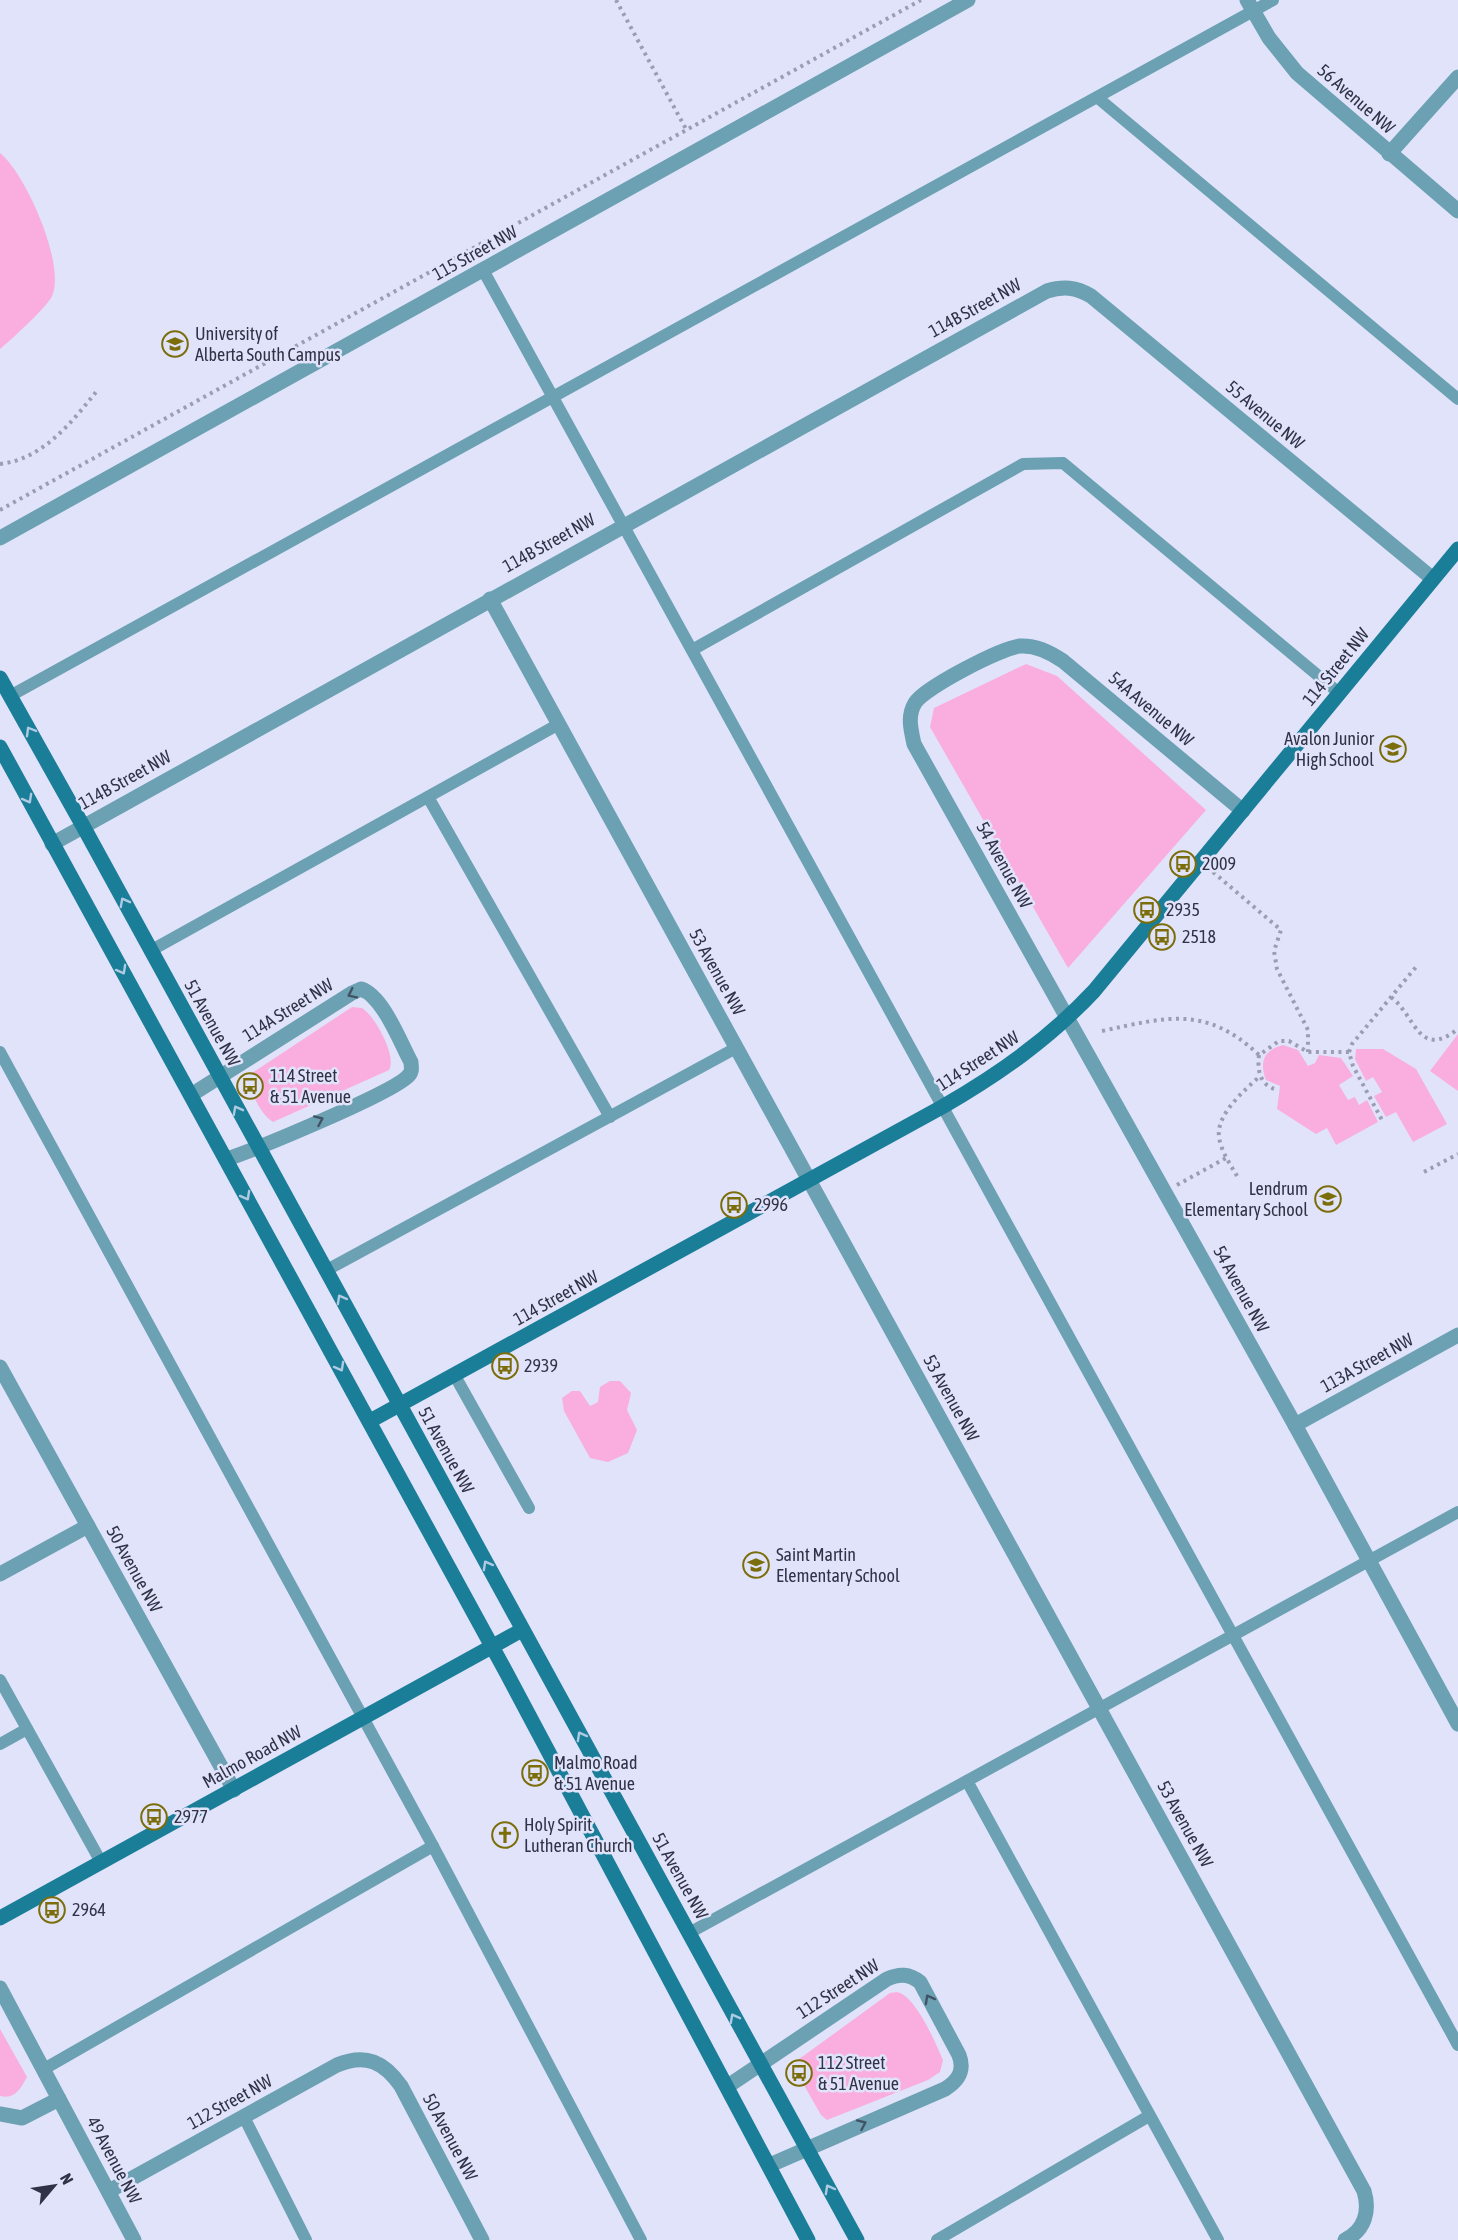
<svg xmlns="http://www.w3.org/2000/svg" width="1458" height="2240" viewBox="0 0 1458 2240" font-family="'Asap Condensed',sans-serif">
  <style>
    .green { fill: #f9aedf }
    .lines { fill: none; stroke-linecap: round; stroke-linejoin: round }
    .path { stroke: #9b9db3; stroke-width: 4; stroke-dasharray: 3 4.5; stroke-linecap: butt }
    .lane { stroke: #6ba1b2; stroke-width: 12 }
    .street { stroke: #6ba1b2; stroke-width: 15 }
    .secondary { stroke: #1a7e98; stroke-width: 15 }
    .oneway { stroke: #afcae2 }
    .oneway2 { stroke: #425367 }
    .labels { text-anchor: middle; stroke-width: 5; stroke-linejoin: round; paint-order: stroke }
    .street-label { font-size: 18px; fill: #303247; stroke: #e1e3fa }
    .poi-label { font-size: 18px; fill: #303247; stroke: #e1e3fa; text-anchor: start }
  </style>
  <rect width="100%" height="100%" fill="#e1e3fa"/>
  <g class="green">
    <path d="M0 153C26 174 66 265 52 296 48 306 10 341 0 349Z"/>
    <polygon points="1026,664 1057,676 1206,810 1068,968 930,727 934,708"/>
    <path d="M352 1007 362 1008C375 1016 397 1056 389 1070L273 1122C260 1114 249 1090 249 1075Z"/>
    <polygon points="1458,1034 1458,1091 1430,1071"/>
    <path d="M1283 1045 1298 1050 1308 1066 1315 1063 1319 1055 1341 1058 1353 1076 1339 1085 1348 1100 1355 1097 1359 1105 1367 1100 1378 1122 1336 1145 1327 1128 1316 1134 1277 1109 1280 1086 1266 1080C1259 1062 1264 1050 1283 1045Z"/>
    <polygon points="1356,1049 1383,1049 1416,1069 1447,1124 1413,1142 1396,1112 1386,1117 1374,1096 1382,1092 1373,1077 1366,1081 1355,1059"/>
    <polygon points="610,1381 620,1381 631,1393 627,1410 637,1430 628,1453 608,1462 590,1458 564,1411 562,1398 572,1391 580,1391 590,1406 598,1402 600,1387"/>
    <path d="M897 1992C916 1996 935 2042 943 2060L940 2072 928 2080 827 2120 821 2115 796 2071 795 2062 890 1993Z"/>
    <path d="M0 2029 27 2077C21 2088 15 2100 0 2096Z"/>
  </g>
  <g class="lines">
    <g class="path">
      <polyline points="616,0 687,131"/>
      <path d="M0 464C43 459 71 423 96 392"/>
      <polyline points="0,510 921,0"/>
      <polyline points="1213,872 1281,930 1274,951 1277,969 1308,1030 1308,1052"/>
      <path d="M1391 997C1416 1016 1418 1060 1458 1029"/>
      <path d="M1102 1031C1167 1017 1206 1005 1259 1055L1279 1041H1289L1308 1052H1349L1353 1066 1382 1120"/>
      <polyline points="1349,1052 1352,1044 1416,967"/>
      <path d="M1259 1055C1257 1071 1260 1086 1278 1090"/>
      <polyline points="1424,1172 1458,1154"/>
      <path d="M1237 1176C1230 1164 1221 1151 1219 1137 1216 1114 1245 1090 1260 1076"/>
      <polyline points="1177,1185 1226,1158"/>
    </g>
    <g class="lane">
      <polyline points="1098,98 1458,399"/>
      <polyline points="483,270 1458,2045"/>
      <polyline points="692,650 1023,464 1063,463 1339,693"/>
      <polyline points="10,696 1273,0"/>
      <polyline points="428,797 610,1117"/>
      <polyline points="150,951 559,724"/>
      <polyline points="0,1052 433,1846 641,2240"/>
      <polyline points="325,1271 736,1048"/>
      <polyline points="455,1376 529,1508"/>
      <polyline points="0,1680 101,1862"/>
      <polyline points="0,1744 27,1729"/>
      <polyline points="967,1781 1218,2240"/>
      <polyline points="689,1933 1458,1512"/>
      <polyline points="44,2069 433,1846"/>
      <polyline points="244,2117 306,2240"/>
      <polyline points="937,2240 1149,2116"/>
    </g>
    <g class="street">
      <polyline points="1247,0 1269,38 1297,73 1458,211"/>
      <polyline points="1389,154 1458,77"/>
      <polyline points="0,538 968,0"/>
      <path d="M490 599 1364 2191C1370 2211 1365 2230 1345 2240"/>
      <path d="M1243 811 1063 661C1050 652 1036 645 1020 646 1001 648 924 688 915 703 907 716 911 730 914 744L1295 1425 1458 1724"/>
      <path d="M52 844 1047 291C1063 286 1076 287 1091 296L1433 579"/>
      <path d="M191 1095 352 993 361 989C383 996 400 1042 411 1062 411 1067 413 1071 409 1075 396 1092 254 1150 227 1159"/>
      <polyline points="0,1367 234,1790"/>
      <polyline points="1295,1425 1458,1335"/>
      <polyline points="0,1574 88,1526"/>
      <polyline points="0,1988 134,2240"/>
      <path d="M728 2086 887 1979C900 1973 909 1974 920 1982L959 2055C965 2071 958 2081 945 2089L770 2165"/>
      <polyline points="0,2114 22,2118 59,2099"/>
      <path d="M109 2191 337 2065C366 2053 384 2062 401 2086L482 2240"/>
    </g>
    <g class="secondary">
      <polyline points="0,678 83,826 857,2240"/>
      <polyline points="0,747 506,1672 808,2240"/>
      <path d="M370 1421 942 1107C999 1074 1049 1039 1094 991L1458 549"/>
      <polyline points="0,1918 522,1630"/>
    </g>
  </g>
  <defs><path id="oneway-chevron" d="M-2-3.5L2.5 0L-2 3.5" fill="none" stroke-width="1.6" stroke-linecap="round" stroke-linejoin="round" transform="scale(1.5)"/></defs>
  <g class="oneway">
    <use href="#oneway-chevron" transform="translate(30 731) rotate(-120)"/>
    <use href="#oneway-chevron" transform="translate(28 799) rotate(61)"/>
    <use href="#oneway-chevron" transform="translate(124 902) rotate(-118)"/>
    <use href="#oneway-chevron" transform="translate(122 970) rotate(61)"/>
    <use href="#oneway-chevron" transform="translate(237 1110) rotate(-118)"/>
    <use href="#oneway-chevron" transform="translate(246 1196) rotate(61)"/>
    <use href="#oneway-chevron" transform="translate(341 1299) rotate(-119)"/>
    <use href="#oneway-chevron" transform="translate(340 1367) rotate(61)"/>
    <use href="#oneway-chevron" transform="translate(487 1565) rotate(-119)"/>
    <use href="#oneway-chevron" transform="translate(581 1736) rotate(-119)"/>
    <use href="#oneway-chevron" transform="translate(734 2018) rotate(-118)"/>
    <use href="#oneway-chevron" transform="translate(829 2189) rotate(-119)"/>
  </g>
  <g class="oneway2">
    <use href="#oneway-chevron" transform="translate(352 994) rotate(154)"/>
    <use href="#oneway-chevron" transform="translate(319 1120) rotate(-24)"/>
    <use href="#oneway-chevron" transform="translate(929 1999) rotate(-119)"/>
    <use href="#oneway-chevron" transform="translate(862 2124) rotate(-24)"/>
  </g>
  <defs>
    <g id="university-ring" transform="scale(1.35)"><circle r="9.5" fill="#e1e3fa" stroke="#7b6e0a" stroke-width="1.5"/><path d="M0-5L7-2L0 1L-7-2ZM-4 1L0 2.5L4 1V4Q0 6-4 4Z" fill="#7b6e0a"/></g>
    <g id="school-ring" transform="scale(1.35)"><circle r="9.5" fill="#e1e3fa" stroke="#7b6e0a" stroke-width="1.5"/><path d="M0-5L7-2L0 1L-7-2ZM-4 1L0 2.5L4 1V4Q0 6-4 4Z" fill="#7b6e0a"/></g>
    <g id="bus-ring" transform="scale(1.35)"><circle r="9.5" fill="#e1e3fa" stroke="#7b6e0a" stroke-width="1.5"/><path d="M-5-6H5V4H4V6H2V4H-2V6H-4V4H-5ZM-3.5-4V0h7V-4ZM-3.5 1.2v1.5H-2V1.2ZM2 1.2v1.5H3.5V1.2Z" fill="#7b6e0a"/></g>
    <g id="church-ring" transform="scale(1.35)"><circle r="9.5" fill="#e1e3fa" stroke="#7b6e0a" stroke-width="1.5"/><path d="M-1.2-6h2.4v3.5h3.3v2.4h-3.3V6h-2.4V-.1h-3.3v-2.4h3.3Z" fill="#7b6e0a"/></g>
  </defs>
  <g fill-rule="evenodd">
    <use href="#university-ring" x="175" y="344"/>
    <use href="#school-ring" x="1393" y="749"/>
    <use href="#bus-ring" x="1183" y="864"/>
    <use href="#bus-ring" x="1147" y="910"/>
    <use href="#bus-ring" x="1162" y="937"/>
    <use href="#bus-ring" x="250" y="1086"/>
    <use href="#school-ring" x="1328" y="1199"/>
    <use href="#bus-ring" x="734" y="1205"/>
    <use href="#bus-ring" x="505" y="1366"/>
    <use href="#school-ring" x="756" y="1565"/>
    <use href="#bus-ring" x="535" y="1773"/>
    <use href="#bus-ring" x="154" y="1817"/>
    <use href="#church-ring" x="505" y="1835"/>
    <use href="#bus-ring" x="52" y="1910"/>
    <use href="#bus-ring" x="799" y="2073"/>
  </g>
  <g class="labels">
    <g class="street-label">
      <text transform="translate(1356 99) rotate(41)" y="6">56 Avenue NW</text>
      <text transform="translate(475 253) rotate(-29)" y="6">115 Street NW</text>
      <text transform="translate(975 308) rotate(-29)" y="6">114B Street NW</text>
      <text transform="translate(1265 415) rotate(40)" y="6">55 Avenue NW</text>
      <text transform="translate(549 543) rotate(-29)" y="6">114B Street NW</text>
      <text transform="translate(1336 667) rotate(-51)" y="6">114 Street NW</text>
      <text transform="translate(1151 709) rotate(40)" y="6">54A Avenue NW</text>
      <text transform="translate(125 780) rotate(-29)" y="6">114B Street NW</text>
      <text transform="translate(1004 865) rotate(61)" y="6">54 Avenue NW</text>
      <text transform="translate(717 972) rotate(61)" y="6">53 Avenue NW</text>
      <text transform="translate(288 1010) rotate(-32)" y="6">114A Street NW</text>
      <text transform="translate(212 1023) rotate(61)" y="6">51 Avenue NW</text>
      <text transform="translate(978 1061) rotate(-33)" y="6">114 Street NW</text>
      <text transform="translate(1241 1289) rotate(61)" y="6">54 Avenue NW</text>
      <text transform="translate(556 1298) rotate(-29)" y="6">114 Street NW</text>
      <text transform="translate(1367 1363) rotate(-29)" y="6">113A Street NW</text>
      <text transform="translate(951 1398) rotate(61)" y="6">53 Avenue NW</text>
      <text transform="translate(446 1450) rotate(61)" y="6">51 Avenue NW</text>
      <text transform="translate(134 1569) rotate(61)" y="6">50 Avenue NW</text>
      <text transform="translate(252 1757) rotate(-29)" y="6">Malmo Road NW</text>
      <text transform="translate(1185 1824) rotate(61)" y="6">53 Avenue NW</text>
      <text transform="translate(680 1876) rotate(61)" y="6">51 Avenue NW</text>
      <text transform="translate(838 1989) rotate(-33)" y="6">112 Street NW</text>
      <text transform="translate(230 2102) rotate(-29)" y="6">112 Street NW</text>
      <text transform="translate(450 2137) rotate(62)" y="6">50 Avenue NW</text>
      <text transform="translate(114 2160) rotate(62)" y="6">49 Avenue NW</text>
    </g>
    <g class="poi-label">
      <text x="195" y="340">University of<tspan x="195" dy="21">Alberta South Campus</tspan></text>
      <text x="1374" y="745" text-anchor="end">Avalon Junior<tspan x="1374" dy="21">High School</tspan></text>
      <text x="1202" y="870">2009</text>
      <text x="1166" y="916">2935</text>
      <text x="1182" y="943">2518</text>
      <text x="270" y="1082">114 Street<tspan x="270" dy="21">&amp; 51 Avenue</tspan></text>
      <text x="1308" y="1195" text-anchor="end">Lendrum<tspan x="1308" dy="21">Elementary School</tspan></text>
      <text x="754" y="1211">2996</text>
      <text x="524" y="1372">2939</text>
      <text x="776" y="1561">Saint Martin<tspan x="776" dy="21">Elementary School</tspan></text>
      <text x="554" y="1769">Malmo Road<tspan x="554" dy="21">&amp; 51 Avenue</tspan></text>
      <text x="174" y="1823">2977</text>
      <text x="524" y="1831">Holy Spirit<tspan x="524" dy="21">Lutheran Church</tspan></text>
      <text x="72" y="1916">2964</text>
      <text x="818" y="2069">112 Street<tspan x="818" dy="21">&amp; 51 Avenue</tspan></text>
    </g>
  </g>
  <g transform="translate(54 2186) rotate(61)" stroke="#e1e3fa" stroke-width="4.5" paint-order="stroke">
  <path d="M0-4.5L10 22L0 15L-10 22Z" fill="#303247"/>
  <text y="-9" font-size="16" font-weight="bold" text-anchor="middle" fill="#303247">N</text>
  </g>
</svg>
